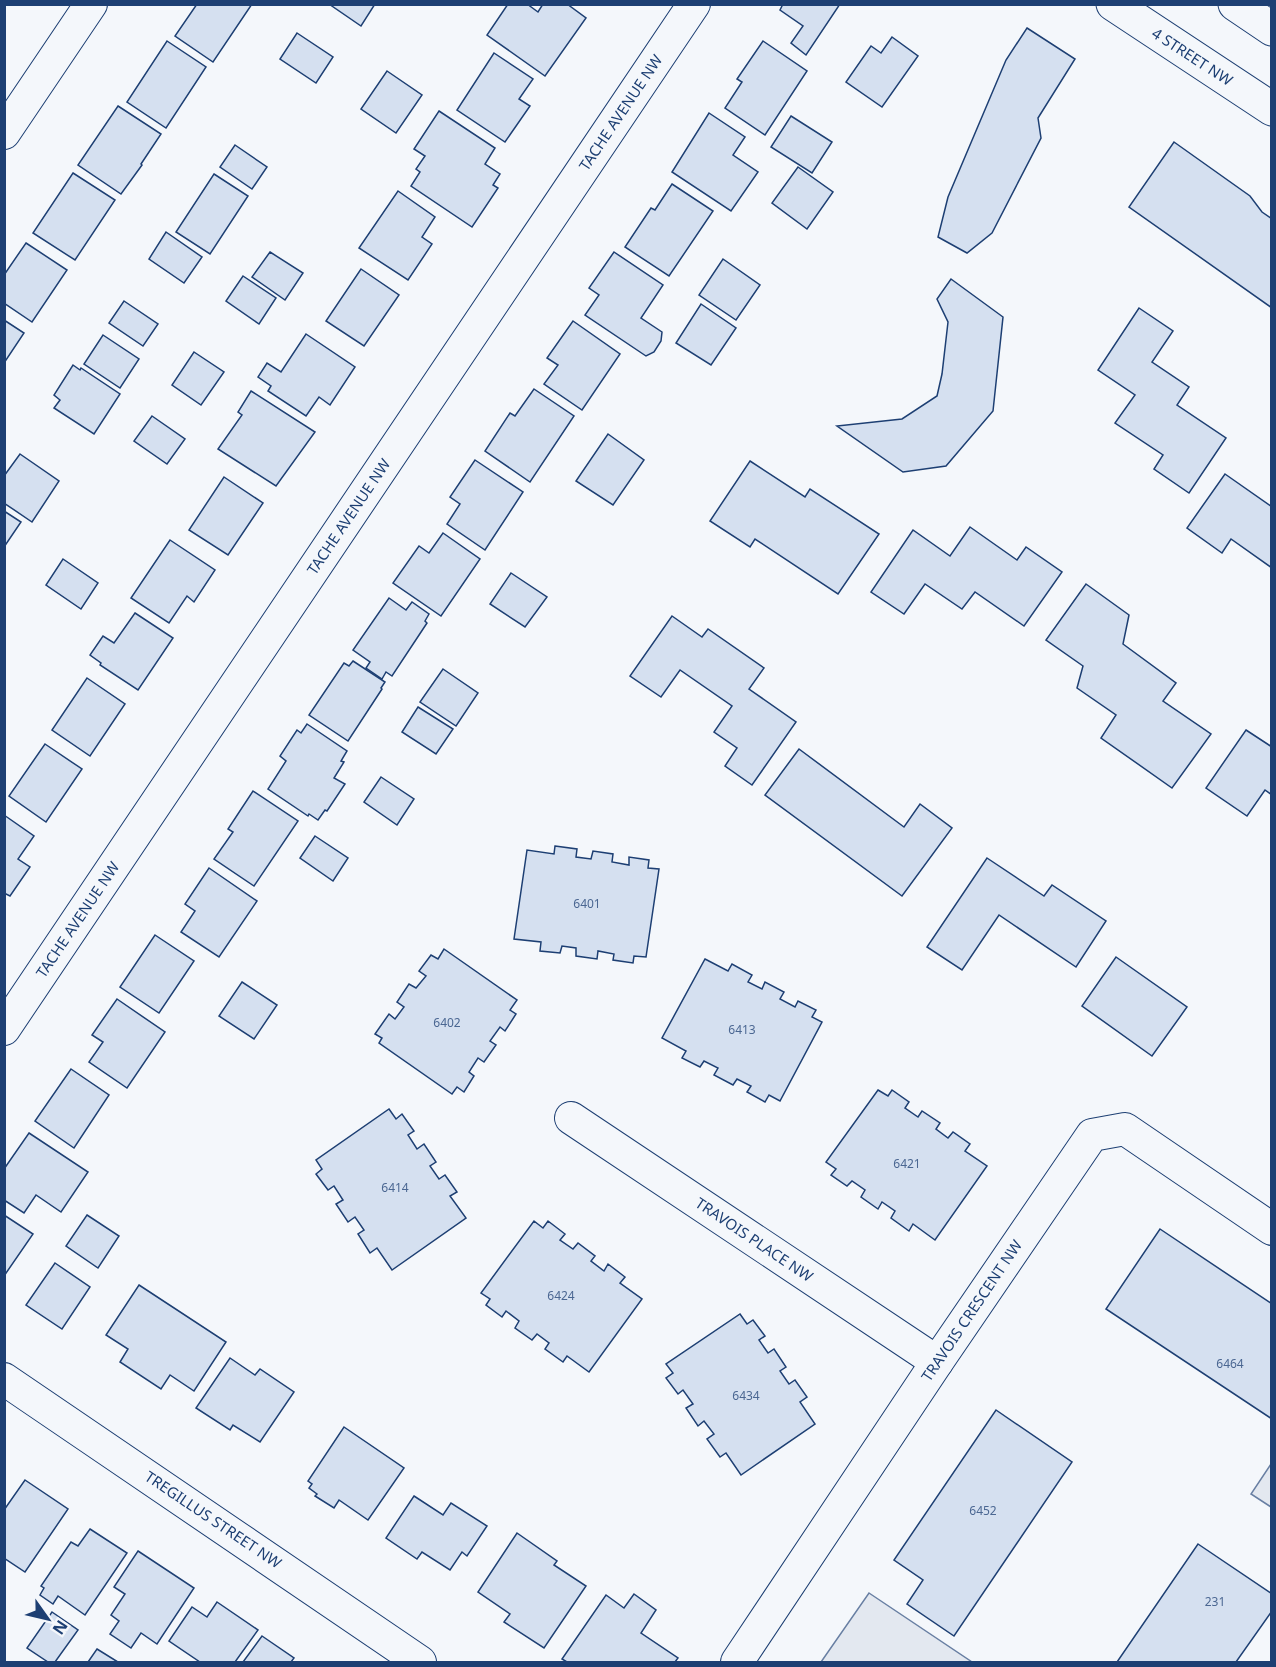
<svg xmlns="http://www.w3.org/2000/svg" width="1276" height="1667" viewBox="0 0 1276 1667" font-family="'Noto Sans',sans-serif">
  <style>
    .parking { fill: #e3e8f0; stroke: #687fa3; stroke-width: 1.5 }
    .building { fill: #d5e0f0; stroke: #1d3f73; stroke-width: 1.5 }
    .lines { fill: none; stroke-linecap: round; stroke-linejoin: round }
    .minor-casing { stroke: #1d3f73; stroke-width: 34 }
    .secondary-casing { stroke: #1d3f73; stroke-width: 35 }
    .minor { stroke: #f4f7fb; stroke-width: 32 }
    .secondary { stroke: #f4f7fb; stroke-width: 33 }
    .labels { text-anchor: middle; stroke-width: 4.5; stroke-linejoin: round; paint-order: stroke }
    .number-label { font-size: 12px; fill: #4b6792 }
    .street-label { font-size: 15px; fill: #1d3f73; stroke: #f4f7fb }
  </style>
  <rect width="100%" height="100%" fill="#f4f7fb"/>
  <g class="parking">
    <polygon points="1271,1464 1271,1507 1251,1494"/>
    <polygon points="869,1593 972,1662 821,1662"/>
  </g>
  <g class="building">
    <polygon points="197,4 252,4 213,62 175,36"/>
    <polygon points="329,4 375,4 361,26"/>
    <polygon points="508,4 527,4 538,12 543,4 567,4 586,18 545,76 487,35"/>
    <polygon points="783,4 840,4 806,55 791,43 803,26 780,10"/>
    <polygon points="1027,28 1075,59 1038,118 1041,138 992,233 967,253 938,237 948,197 1006,60"/>
    <polygon points="297,33 333,57 316,83 280,59"/>
    <polygon points="892,37 918,56 882,107 846,82 871,46 881,53"/>
    <polygon points="167,41 206,67 166,128 127,102"/>
    <polygon points="763,41 807,71 765,135 725,108 742,82 737,79"/>
    <polygon points="494,53 533,79 519,99 530,106 505,142 457,110"/>
    <polygon points="387,71 422,95 396,133 361,109"/>
    <polygon points="118,106 161,134 141,164 142,165 121,194 78,165"/>
    <polygon points="439,111 495,148 485,164 500,174 493,185 498,188 472,227 411,186 420,172 416,169 425,156 414,149"/>
    <polygon points="709,113 745,137 733,155 758,172 731,211 672,172"/>
    <polygon points="791,116 832,142 812,173 771,147"/>
    <polygon points="1174,142 1250,196 1262,212 1272,219 1272,308 1129,207"/>
    <polygon points="235,145 267,167 252,189 220,167"/>
    <polygon points="798,167 833,192 807,229 772,203"/>
    <polygon points="73,173 115,200 75,260 33,233"/>
    <polygon points="214,174 248,196 210,254 176,232"/>
    <polygon points="672,184 713,211 669,276 625,247 651,208 655,210"/>
    <polygon points="398,191 435,217 422,237 432,244 408,280 359,248"/>
    <polygon points="166,232 202,257 184,283 149,259"/>
    <polygon points="26,243 67,270 32,322 4,303 4,275"/>
    <polygon points="270,252 303,273 285,300 252,277"/>
    <polygon points="614,252 663,285 641,318 662,332 661,341 654,352 646,356 585,315 599,295 589,288"/>
    <polygon points="723,259 760,285 736,320 699,295"/>
    <polygon points="361,269 399,295 364,346 326,321"/>
    <polygon points="243,276 276,298 259,324 226,301"/>
    <polygon points="951,279 1003,317 993,411 946,466 903,472 837,426 902,419 937,396 942,374 948,322 937,299"/>
    <polygon points="124,301 158,324 143,346 109,323"/>
    <polygon points="701,304 736,328 711,365 676,343"/>
    <polygon points="1139,308 1173,331 1152,362 1189,387 1177,405 1226,438 1189,493 1154,469 1163,455 1115,423 1135,395 1098,370"/>
    <polygon points="4,320 24,333 4,363"/>
    <polygon points="573,321 620,354 582,410 544,384 558,365 547,358"/>
    <polygon points="306,334 355,367 330,405 319,397 306,416 268,391 271,386 258,377 267,363 281,372"/>
    <polygon points="103,335 139,359 120,388 84,364"/>
    <polygon points="194,352 224,372 201,405 172,385"/>
    <polygon points="73,365 80,370 81,368 120,394 94,434 54,408 60,400 54,395"/>
    <polygon points="534,389 574,416 530,482 485,451 510,413 515,416"/>
    <polygon points="251,391 315,432 276,486 218,449 242,415 238,412"/>
    <polygon points="152,416 185,439 167,464 134,441"/>
    <polygon points="608,434 644,460 613,505 576,481"/>
    <polygon points="20,454 59,481 32,522 4,503 4,476"/>
    <polygon points="475,460 523,492 485,550 447,524 460,504 450,497"/>
    <polygon points="750,461 805,497 810,489 879,534 838,594 755,539 750,547 710,521"/>
    <polygon points="1225,474 1272,507 1272,568 1231,539 1222,553 1187,528"/>
    <polygon points="224,477 263,503 228,555 189,530"/>
    <polygon points="4,511 21,522 4,547"/>
    <polygon points="970,527 1017,560 1026,547 1062,572 1024,626 975,592 962,609 925,584 904,614 871,592 913,530 950,556"/>
    <polygon points="443,533 480,559 441,616 393,583 419,546 429,553"/>
    <polygon points="170,540 215,570 194,602 187,596 169,623 131,598"/>
    <polygon points="63,559 98,583 81,609 46,585"/>
    <polygon points="511,573 547,597 525,627 490,604"/>
    <polygon points="1086,584 1129,615 1123,644 1176,683 1163,701 1211,734 1172,788 1101,738 1116,715 1077,688 1083,666 1046,640"/>
    <polygon points="389,598 406,610 412,602 429,614 425,621 427,623 392,676 386,672 382,679 366,668 370,662 353,650"/>
    <polygon points="135,613 173,638 138,690 100,665 101,663 90,655 103,636 114,643"/>
    <polygon points="672,616 702,637 708,629 764,668 749,689 796,722 752,785 725,766 737,748 714,732 732,706 680,670 661,697 630,676"/>
    <polygon points="353,661 385,682 381,688 382,689 348,741 309,715 344,663 349,666"/>
    <polygon points="443,669 478,693 456,726 420,702"/>
    <polygon points="87,678 125,704 90,756 52,730"/>
    <polygon points="418,707 453,729 436,754 402,732"/>
    <polygon points="307,724 347,751 341,761 344,762 334,778 345,784 327,811 325,810 318,820 309,814 308,816 268,789 286,761 280,756 297,730 301,733"/>
    <polygon points="1246,730 1272,747 1272,795 1265,790 1247,816 1206,788"/>
    <polygon points="45,744 82,769 46,822 9,796"/>
    <polygon points="799,749 904,827 920,804 952,828 902,896 765,795"/>
    <polygon points="381,777 414,799 397,825 364,802"/>
    <polygon points="253,791 298,821 254,886 214,859 233,832 228,829"/>
    <polygon points="4,815 34,836 18,859 30,867 10,896 4,893"/>
    <polygon points="315,836 348,858 333,881 300,858"/>
    <polygon points="555,846 577,849 576,857 591,859 593,851 613,854 612,862 629,865 629,857 649,860 648,868 659,869 646,957 634,956 633,963 613,960 614,954 598,951 597,959 576,956 576,948 562,946 560,953 540,951 541,942 514,939 527,850 554,854"/>
    <polygon points="987,858 1044,896 1052,885 1106,921 1076,967 999,915 962,970 927,947"/>
    <polygon points="209,868 257,901 219,957 181,932 195,911 185,904"/>
    <polygon points="155,935 194,961 159,1013 120,987"/>
    <polygon points="444,949 517,1000 510,1010 516,1014 505,1031 500,1027 490,1041 496,1045 484,1062 478,1058 469,1072 474,1076 464,1092 457,1087 452,1094 379,1043 382,1038 375,1034 389,1014 395,1019 404,1007 397,1002 409,984 416,988 426,976 419,971 431,955 438,959"/>
    <polygon points="1116,957 1187,1007 1152,1056 1082,1006"/>
    <polygon points="705,959 728,971 732,964 752,975 748,982 762,989 765,982 784,992 780,999 795,1007 798,1001 816,1010 812,1017 822,1022 780,1101 769,1095 765,1102 747,1092 751,1086 737,1079 733,1085 714,1075 718,1068 704,1061 700,1067 682,1058 686,1051 662,1038"/>
    <polygon points="242,982 277,1005 254,1039 219,1016"/>
    <polygon points="117,999 165,1032 127,1088 89,1062 103,1042 92,1035"/>
    <polygon points="71,1069 109,1095 74,1148 35,1121"/>
    <polygon points="878,1090 888,1096 892,1090 909,1102 905,1108 918,1117 922,1111 940,1123 936,1129 948,1138 953,1132 970,1144 965,1151 987,1166 935,1240 913,1224 909,1231 891,1218 895,1211 882,1202 878,1209 861,1197 865,1190 852,1181 847,1186 831,1175 836,1169 826,1162"/>
    <polygon points="389,1109 396,1119 402,1114 414,1131 408,1135 417,1149 424,1144 436,1162 430,1166 439,1179 445,1175 457,1192 450,1196 466,1218 392,1270 377,1248 370,1253 358,1234 364,1230 355,1217 348,1222 336,1204 343,1200 334,1186 328,1190 316,1174 322,1169 316,1160"/>
    <polygon points="29,1133 88,1172 61,1212 36,1195 24,1213 4,1200 4,1169"/>
    <polygon points="4,1215 33,1234 4,1276"/>
    <polygon points="87,1215 119,1236 98,1268 66,1246"/>
    <polygon points="534,1221 543,1228 548,1221 565,1234 560,1240 573,1249 578,1243 595,1256 591,1261 604,1271 608,1264 625,1277 620,1283 642,1299 589,1372 567,1356 563,1362 545,1349 549,1343 537,1334 532,1340 515,1328 519,1321 506,1311 502,1317 486,1305 490,1299 481,1293"/>
    <polygon points="1160,1229 1272,1304 1272,1419 1106,1309"/>
    <polygon points="55,1263 90,1287 62,1329 26,1305"/>
    <polygon points="139,1285 226,1342 194,1391 170,1375 161,1389 120,1362 128,1349 106,1335"/>
    <polygon points="740,1314 747,1324 753,1320 765,1336 759,1340 768,1353 774,1349 786,1367 780,1371 789,1384 795,1380 807,1397 800,1402 815,1424 741,1475 726,1453 720,1457 707,1439 714,1434 704,1421 698,1426 686,1408 693,1404 683,1390 678,1394 666,1378 673,1373 666,1364"/>
    <polygon points="230,1358 255,1375 260,1369 294,1392 260,1442 233,1425 230,1430 196,1408"/>
    <polygon points="996,1410 1072,1462 954,1636 907,1604 923,1580 894,1560"/>
    <polygon points="344,1427 404,1468 368,1520 339,1500 334,1508 315,1496 317,1494 309,1488 312,1484 308,1481"/>
    <polygon points="25,1480 68,1509 25,1572 4,1558 4,1510"/>
    <polygon points="414,1496 443,1515 451,1503 487,1526 467,1556 462,1552 450,1570 422,1552 417,1559 386,1538"/>
    <polygon points="90,1529 127,1553 85,1615 58,1596 53,1604 40,1595 44,1588 41,1586 71,1542 78,1546"/>
    <polygon points="517,1533 557,1561 554,1565 586,1586 544,1648 504,1622 510,1614 478,1592"/>
    <polygon points="1198,1544 1272,1594 1272,1611 1236,1662 1117,1662"/>
    <polygon points="138,1551 194,1588 157,1644 141,1633 131,1648 110,1634 119,1621 111,1615 125,1594 114,1587"/>
    <polygon points="634,1594 656,1610 641,1633 678,1658 675,1662 567,1662 562,1659 606,1595 624,1608"/>
    <polygon points="217,1602 258,1630 235,1662 200,1662 169,1641 192,1607 207,1617"/>
    <polygon points="52,1612 78,1630 55,1662 48,1662 27,1648"/>
    <polygon points="262,1636 294,1658 291,1662 243,1662"/>
    <polygon points="97,1649 118,1662 88,1662"/>
  </g>
  <g class="lines">
    <g class="minor-casing">
      <g id="minor">
        <polyline points="4,133 91,4"/>
        <polyline points="4,1029 694,4"/>
        <polyline points="571,1118 937,1362"/>
        <polyline points="4,1379 420,1662"/>
        <polyline points="737,1662 937,1362 1092,1135 1125,1129 1272,1229"/>
      </g>
    </g>
    <g class="secondary-casing">
      <g id="secondary">
        <polyline points="1113,4 1272,109"/>
        <polyline points="1235,4 1272,29"/>
      </g>
    </g>
    <use href="#minor" class="minor"/>
    <use href="#secondary" class="secondary"/>
  </g>
  <g class="labels">
    <g class="number-label">
      <text x="587" y="908">6401</text>
      <text x="447" y="1027">6402</text>
      <text x="742" y="1034">6413</text>
      <text x="907" y="1168">6421</text>
      <text x="395" y="1192">6414</text>
      <text x="561" y="1300">6424</text>
      <text x="1230" y="1368">6464</text>
      <text x="746" y="1400">6434</text>
      <text x="983" y="1515">6452</text>
      <text x="1215" y="1606">231</text>
    </g>
    <g class="street-label">
      <text transform="translate(1192 57) rotate(33)" y="5">4 STREET NW</text>
      <text transform="translate(621 113) rotate(-56)" y="5">TACHE AVENUE NW</text>
      <text transform="translate(349 517) rotate(-56)" y="5">TACHE AVENUE NW</text>
      <text transform="translate(78 920) rotate(-56)" y="5">TACHE AVENUE NW</text>
      <text transform="translate(754 1240) rotate(34)" y="5">TRAVOIS PLACE NW</text>
      <text transform="translate(972 1311) rotate(-56)" y="5">TRAVOIS CRESCENT NW</text>
      <text transform="translate(213 1520) rotate(34)" y="5">TREGILLUS STREET NW</text>
    </g>
  </g>
  <rect width="1276" height="1667" fill="none" stroke="#1d3f73" stroke-width="12"/>
  <g transform="translate(48 1619) rotate(124)" stroke="#f4f7fb" stroke-width="4.5" paint-order="stroke">
  <path d="M0-4.5L10 22L0 15L-10 22Z" fill="#1d3f73"/>
  <text y="-9" font-size="16" font-weight="bold" text-anchor="middle" fill="#1d3f73">N</text>
  </g>
</svg>
